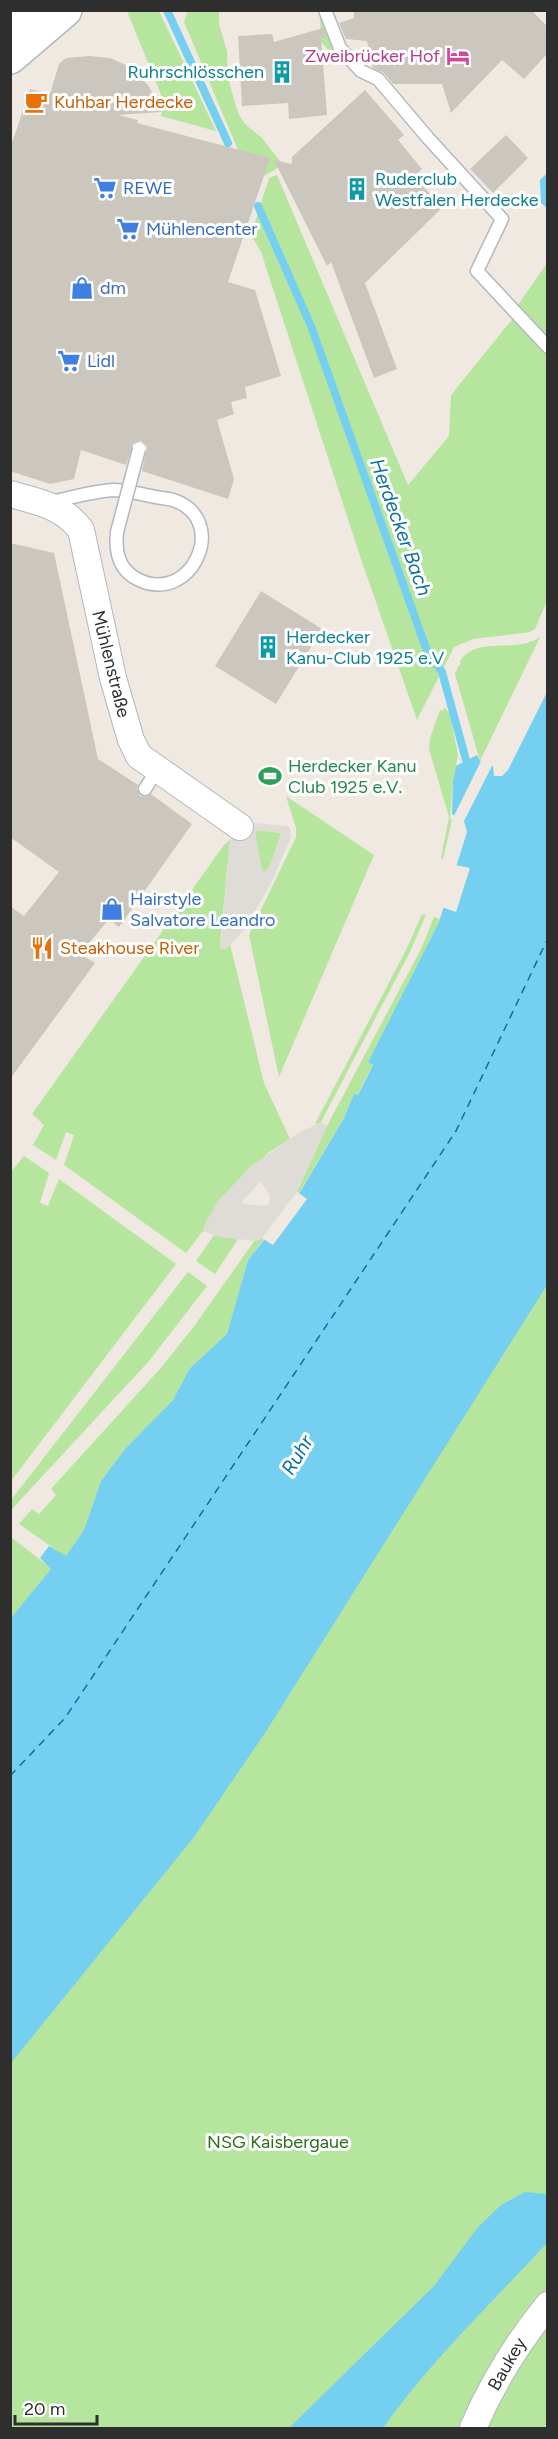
<svg xmlns="http://www.w3.org/2000/svg" width="558" height="2439" viewBox="0 0 558 2439" font-family="Figtree,sans-serif">
  <style>
    .green { fill: #b6e59e }
    .plaza { fill: #dfdcd8; fill-rule: evenodd }
    .water { fill: #75cff0 }
    .pier { fill: #efe9e1 }
    .lines { fill: none; stroke-linecap: round; stroke-linejoin: round }
    .stream { stroke: #75cff0; stroke-width: 8 }
    .ferry { stroke: #0d6fa3; stroke-width: 1.5; stroke-dasharray: 8 6; stroke-linecap: butt }
    .building { fill: #cbc7bf }
    .lane-casing { stroke: #b4b7c1; stroke-width: 15 }
    .street-casing { stroke: #b4b7c1; stroke-width: 28 }
    .secondary-casing { stroke: #b4b7c1; stroke-width: 36 }
    .lane { stroke: #fff; stroke-width: 12 }
    .street { stroke: #fff; stroke-width: 26 }
    .secondary { stroke: #fff; stroke-width: 33 }
    .lane-bridge-casing { stroke: #b4b7c1; stroke-width: 15; stroke-linecap: butt }
    .lane-bridge { stroke: #fff; stroke-width: 12 }
    .labels { text-anchor: middle; stroke-width: 6; stroke-linejoin: round; paint-order: stroke }
    .hotel-label { font-size: 18px; fill: #b23c85; stroke: #fff; text-anchor: end }
    .culture-label { font-size: 18px; fill: #0d838f; stroke: #fff; text-anchor: start }
    .food-label { font-size: 18px; fill: #c56008; stroke: #fff; text-anchor: start }
    .shop-label { font-size: 18px; fill: #366cbe; stroke: #fff; text-anchor: start }
    .street-label { font-size: 18px; fill: #2e2e2e; stroke: #fff }
    .leisure-label { font-size: 18px; fill: #27864d; stroke: #fff; text-anchor: start }
    .park-label { font-size: 18px; fill: #2c6e1b; stroke: #fff }
    .water-label { font-size: 20px; font-style: italic; fill: #0d6fa3; stroke: #fff }
  </style>
  <rect width="100%" height="100%" fill="#efe9e1"/>
  <g class="green">
    <polygon points="127,11 159,11 216,131 161,116 164,102"/>
    <polygon points="188,11 219,11 219,24 227,51 228,78 238,113 245,124 262,138 283,165 264,176 238,150 184,22"/>
    <polygon points="320,17 321,17 341,55 334,56 321,42"/>
    <polygon points="277,175 408,485 449,436 451,395 514,317 547,353 547,601 535,629 530,632 473,639 454,647 417,720 361,559 261,252 251,235 269,178"/>
    <polygon points="547,263 547,336 518,305"/>
    <path d="M540 637 480 761 455 674 459 665H461L460 661C477 635 517 654 540 637Z"/>
    <polygon points="444,707 450,714 458,755 453,781 450,819 452,820 443,859 441,858 449,817 429,749 430,738 440,710 443,711"/>
    <polygon points="286,796 374,855 279,1077 249,935 296,837 296,828"/>
    <polygon points="257,830 281,833 271,864 265,872 262,871 255,833"/>
    <polygon points="230,840 220,944 226,949 230,944 264,1083 290,1139 268,1153 207,1220 203,1231 186,1253 64,1165 74,1135 66,1132 56,1160 33,1145 44,1125 32,1114 224,845"/>
    <polygon points="422,914 426,915 410,952 321,1122 315,1124 406,950"/>
    <polygon points="434,917 440,919 439,922 368,1062 373,1064 357,1096 354,1094 344,1118 299,1193 297,1192 327,1126 421,949"/>
    <polygon points="24,1156 49,1173 40,1203 48,1206 59,1179 176,1264 11,1481 10,1173"/>
    <polygon points="547,1222 547,2428 11,2428 10,2017"/>
    <polygon points="214,1235 238,1239 215,1274 196,1261"/>
    <polygon points="262,1238 264,1239 248,1260 227,1334 190,1368 173,1400 125,1449 101,1481 84,1530 66,1557 19,1524 32,1509 39,1514 56,1495 51,1489 160,1369 195,1325 255,1240"/>
    <polygon points="188,1272 207,1286 149,1361 12,1509 11,1500"/>
    <polygon points="11,1537 52,1569 11,1618 10,1538"/>
  </g>
  <g class="plaza">
    <path d="M243 822 288 826 291 831 290 840 271 883 255 911 242 932 226 949H220L230 840ZM257 830 281 833 271 864 265 872 262 871 255 833Z"/>
    <path d="M321 1122 327 1126 297 1192 262 1238 257 1241 238 1239 220 1237 203 1231 207 1220 218 1201 251 1166 297 1134ZM261 1181 270 1196 269 1204 262 1206 241 1203Z"/>
  </g>
  <g class="water">
    <polygon points="547,173 547,208 541,203 540,180"/>
    <polygon points="547,692 547,1285 265,1733 194,1837 11,2063 11,1618 51,1569 40,1558 49,1546 66,1556 84,1530 101,1481 125,1449 173,1400 190,1368 227,1334 248,1260 293,1204 344,1118 354,1094 358,1095 373,1065 368,1062 439,922 467,832 465,824 452,814 453,781 456,766 477,755 480,761 493,766 494,776 502,776 508,770"/>
    <path d="M525 2192 547 2194V2243C492 2303 430 2361 383 2428H289L434 2286 478 2227 501 2205Z"/>
  </g>
  <g class="pier">
    <polygon points="481,757 495,764 492,766 464,821 465,825 451,817 454,816 481,761"/>
    <polygon points="456,865 470,868 456,912 442,907"/>
    <polygon points="297,1192 307,1199 273,1245 262,1238"/>
  </g>
  <g class="lines">
    <g class="stream">
      <polyline points="167,10 228,143"/>
      <polyline points="258,206 311,326 427,651 442,672 466,760 470,769"/>
    </g>
    <polyline class="ferry" points="10,1776 65,1718 456,1131 548,938"/>
  </g>
  <g class="building">
    <polygon points="354,10 531,10 548,27 548,53 524,79 502,60 451,113 442,84 393,84 384,73 373,68 367,41 346,39 339,23 354,18"/>
    <polygon points="323,28 327,38 321,38 327,115 289,119 288,103 242,106 238,36 272,34 274,42"/>
    <polygon points="89,56 110,58 128,66 148,85 162,112 118,115 138,120 137,123 270,158 228,282 255,290 281,376 245,387 247,398 231,402 234,414 217,420 234,479 228,499 142,471 147,447 141,441 133,444 126,465 81,450 74,479 50,484 10,471 10,149 30,89 50,94 59,64 66,58"/>
    <polygon points="365,90 404,135 398,140 422,169 414,177 443,207 365,283 397,369 374,378 331,262 327,266 274,160 292,164 292,157"/>
    <polygon points="506,135 528,158 493,193 470,169"/>
    <polygon points="10,543 54,553 98,759 138,785 137,789 140,796 145,797 151,794 192,824 119,927 109,919 80,954 95,963 10,1079 10,906 24,916 59,872 10,837"/>
    <polygon points="261,591 322,629 276,704 215,666"/>
  </g>
  <g class="lines">
    <g class="lane-casing">
      <g id="lane">
        <polyline points="325,10 340,48 361,71 378,79 428,138 502,219 477,271 548,347"/>
        <path d="M50 502C71 498 93 491 114 490 126 490 139 494 151 496 158 498 166 498 173 500 231 519 192 607 137 579 118 569 115 551 117 532"/>
        <polyline points="145,789 157,770"/>
      </g>
    </g>
    <g class="street-casing">
      <g id="street">
        <path d="M10 494C39 502 63 506 81 530L113 678 131 740 139 756 240 827"/>
        <path d="M473 2428C492 2384 517 2343 548 2305"/>
      </g>
    </g>
    <g class="secondary-casing">
      <g id="secondary">
        <polyline points="10,24 25,10"/>
        <polyline points="10,57 65,10"/>
      </g>
    </g>
    <use href="#lane" class="lane"/>
    <use href="#street" class="street"/>
    <use href="#secondary" class="secondary"/>
    <g class="lane-bridge-casing">
      <polyline id="lane-bridge" points="117,532 139,449"/>
    </g>
    <use href="#lane-bridge" class="lane-bridge"/>
  </g>
  <defs>
    <g id="hotel-bare" transform="scale(1.8)"><path d="M-6-4.5h1.5V1H6V5H4.5V3h-9V5H-6ZM-4 0a1.8 1.8 0 1 1 3.6 0ZM.5 0V-2.5h3Q6-2.5 6 0Z" fill="#d1479c" stroke="#fff" stroke-width="2.5" paint-order="stroke"/></g>
    <g id="building-bare" transform="scale(1.8)"><path d="M-4-6H4V6H1V3H-1V6H-4ZM-2.5-4.3h1.7v1.8h-1.7ZM.8-4.3h1.7v1.8H.8ZM-2.5-1h1.7V.8h-1.7ZM.8-1h1.7V.8H.8Z" fill="#0f9aa8" stroke="#fff" stroke-width="2.5" paint-order="stroke"/></g>
    <g id="cafe-bare" transform="scale(1.8)"><path d="M-5.5-4.5H6V0H3Q3 3.5 0 3.5H-2.5Q-5.5 3.5-5.5 0ZM3-3.2v2h1.7v-2ZM-6 4.5H4V6H-6Z" fill="#e8710a" stroke="#fff" stroke-width="2.5" paint-order="stroke"/></g>
    <g id="supermarket-bare" transform="scale(1.8)"><path d="M-6-5.5h2.5l.6 2H6L4.5 2H-2.5L-4.4-4H-6ZM-1.5 3.2a1.3 1.3 0 1 0 .1 0ZM3 3.2a1.3 1.3 0 1 0 .1 0Z" fill="#3f7fe0" stroke="#fff" stroke-width="2.5" paint-order="stroke"/></g>
    <g id="shop-bare" transform="scale(1.8)"><path d="M-5-2.5h2.3a2.7 3.5 0 0 1 5.4 0H5L5.5 6h-11ZM-1.5-2.5h3a1.5 2.3 0 0 0-3 0Z" fill="#3f7fe0" stroke="#fff" stroke-width="2.5" paint-order="stroke"/></g>
    <g id="stadium-bare" transform="scale(1.8)"><path d="M0-5a6.5 5 0 1 0 0 10a6.5 5 0 1 0 0-10ZM-3.5-1.8h7v3.6h-7Z" fill="#2e9e5b" stroke="#fff" stroke-width="2.5" paint-order="stroke"/></g>
    <g id="restaurant-bare" transform="scale(1.8)"><path d="M-5-6h1v4h1v-4h1v4h1v-4h1v5L-1.5 .5V6h-2V.5L-5-1ZM5-6V6H3V1.5H1.5Q1.5-4 5-6Z" fill="#e8710a" stroke="#fff" stroke-width="2.5" paint-order="stroke"/></g>
  </defs>
  <g fill-rule="evenodd">
    <use href="#hotel-bare" x="458" y="56"/>
    <use href="#building-bare" x="282" y="72"/>
    <use href="#cafe-bare" x="36" y="102"/>
    <use href="#supermarket-bare" x="105" y="188"/>
    <use href="#building-bare" x="357" y="189"/>
    <use href="#supermarket-bare" x="128" y="229"/>
    <use href="#shop-bare" x="82" y="288"/>
    <use href="#supermarket-bare" x="69" y="361"/>
    <use href="#building-bare" x="268" y="647"/>
    <use href="#stadium-bare" x="270" y="776"/>
    <use href="#shop-bare" x="112" y="909"/>
    <use href="#restaurant-bare" x="42" y="948"/>
  </g>
  <g class="labels">
    <g class="hotel-label">
      <text x="440" y="62">Zweibrücker Hof</text>
    </g>
    <g class="culture-label">
      <text x="264" y="78" text-anchor="end">Ruhrschlösschen</text>
      <text x="375" y="185">Ruderclub<tspan x="375" dy="21">Westfalen Herdecke</tspan></text>
      <text x="286" y="643">Herdecker<tspan x="286" dy="21">Kanu-Club 1925 e.V</tspan></text>
    </g>
    <g class="food-label">
      <text x="54" y="108">Kuhbar Herdecke</text>
      <text x="60" y="954">Steakhouse River</text>
    </g>
    <g class="shop-label">
      <text x="123" y="194">REWE</text>
      <text x="146" y="235">Mühlencenter</text>
      <text x="100" y="294">dm</text>
      <text x="87" y="367">Lidl</text>
      <text x="130" y="905">Hairstyle<tspan x="130" dy="21">Salvatore Leandro</tspan></text>
    </g>
    <g class="street-label">
      <text transform="translate(111 664) rotate(76)" y="6">Mühlenstraße</text>
      <text transform="translate(507 2364) rotate(-60)" y="6">Baukey</text>
    </g>
    <g class="leisure-label">
      <text x="288" y="772">Herdecker Kanu<tspan x="288" dy="21">Club 1925 e.V.</tspan></text>
    </g>
    <g class="park-label">
      <text x="278" y="2148">NSG Kaisbergaue</text>
    </g>
    <g class="water-label">
      <text transform="translate(401 527) rotate(70)" y="7">Herdecker Bach</text>
      <text transform="translate(297 1455) rotate(-59)" y="7">Ruhr</text>
    </g>
  </g>
  <rect width="558" height="2439" fill="none" stroke="#2e2e2e" stroke-width="24"/>
  <path d="M15 2415v9h82v-9" fill="none" stroke="#2e2e2e" stroke-width="3"/>
  <text x="24" y="2415" font-size="18" fill="#2e2e2e" stroke="#ffffff" stroke-width="4.5" paint-order="stroke">20 m</text>
</svg>
